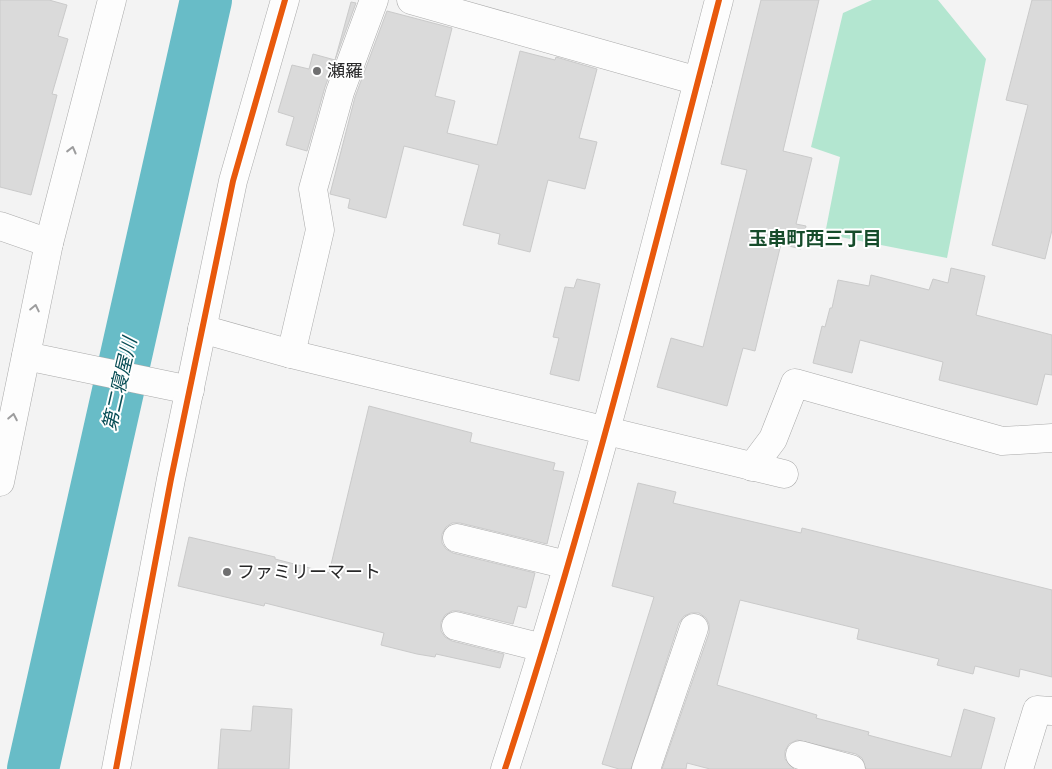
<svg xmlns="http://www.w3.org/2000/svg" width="1052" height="769" viewBox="0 0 1052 769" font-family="'Exo 2','Noto Sans JP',sans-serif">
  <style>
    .green { fill: #b3e6d0 }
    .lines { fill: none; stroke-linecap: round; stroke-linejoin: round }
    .river { stroke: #68bcc7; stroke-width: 52 }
    .building { fill: #dadada; stroke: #cacaca }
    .minor-casing { stroke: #aaa; stroke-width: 29 }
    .minor { stroke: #fdfdfd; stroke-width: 28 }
    .cycleway-casing { stroke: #fff; stroke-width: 9 }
    .cycleway { stroke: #e8590c; stroke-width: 6 }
    .oneway { stroke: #9d9d9e }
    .poi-dot { fill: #6f6f70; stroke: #fff; stroke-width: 2 }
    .labels { text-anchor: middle; stroke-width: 4; stroke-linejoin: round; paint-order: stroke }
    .poi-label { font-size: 18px; fill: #282829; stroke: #fff; text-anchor: start }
    .neighbourhood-label { font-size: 19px; font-weight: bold; fill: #164c2b; stroke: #fff }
    .water-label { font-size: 19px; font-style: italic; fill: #074d55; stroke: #fff }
  </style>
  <rect width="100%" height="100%" fill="#f3f3f3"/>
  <polygon class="green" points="872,0 938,0 986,59 947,258 825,234 840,157 811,147 843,13"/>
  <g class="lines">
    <polyline class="river" points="33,769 206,0"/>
  </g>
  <g class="building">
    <polygon points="0,0 49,0 67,5 58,36 68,39 52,94 57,95 31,195 0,187"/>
    <polygon points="761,0 819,0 783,151 812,158 796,224 806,226 801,249 781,244 755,351 743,348 727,406 657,387 671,338 703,347 747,170 721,164"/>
    <polygon points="1032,0 1052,0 1052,230 1045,259 992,245 1028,105 1006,100"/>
    <polygon points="351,2 356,3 325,87 307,151 286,145 294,117 278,112 292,65 309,69 313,54 335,60"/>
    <polygon points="387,11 452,28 435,96 455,101 447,133 497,145 520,51 555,60 556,57 597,69 579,138 597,142 585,189 548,180 530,252 498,244 500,234 463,225 479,165 404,146 386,218 348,208 350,199 330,194 355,97"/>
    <polygon points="951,268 985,276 976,315 1052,335 1052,375 1045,374 1037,405 939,380 943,362 860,340 852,373 813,363 822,326 825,327 830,308 832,308 838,280 869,286 871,275 929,290 933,279 948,283"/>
    <polygon points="577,279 600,284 579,381 550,374 559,338 553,337 565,287 574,288"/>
    <polygon points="369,406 472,433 470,442 555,463 553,470 564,472 547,544 460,523 452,523 446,527 442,534 442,543 446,549 453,553 535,573 526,608 518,606 513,624 459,611 452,611 445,615 441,622 441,631 445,637 452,641 504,654 500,668 436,654 435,657 417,654 381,645 384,633 265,603 264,606 178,586 189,537 275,557 275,559 329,573"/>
    <polygon points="638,483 676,492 673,503 801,533 802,528 1052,590 1052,677 1020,669 1019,677 975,666 973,674 937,665 939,659 857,639 859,629 740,600 717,685 817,715 816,718 869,732 868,735 951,757 964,709 995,718 981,769 866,769 862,758 856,754 797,740 789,744 785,751 785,759 794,769 710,769 687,763 686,769 662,769 709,633 709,624 706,618 699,613 691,613 684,616 679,623 631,769 619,769 602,764 654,597 612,586"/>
    <polygon points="253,706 292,709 289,769 218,769 221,729 251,731"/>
  </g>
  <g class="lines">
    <g class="minor-casing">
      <g id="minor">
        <polyline points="411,0 698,81"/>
        <polyline points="0,226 49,243"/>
        <polyline points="202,329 291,354 784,474"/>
        <polyline points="291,354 320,230 313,189 340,92 374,0"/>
        <polyline points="26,356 190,390"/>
        <polyline points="752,467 773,439 795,383 1002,441 1052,438"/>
        <polyline points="0,482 49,243 112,0"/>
        <polyline points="457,538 567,565"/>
        <polyline points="456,626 543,648"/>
        <polyline points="800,755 851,769"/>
        <polyline points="116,769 171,479 233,181 285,0"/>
        <path d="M505 769C588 516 652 257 719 0"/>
        <polyline points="646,769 694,628"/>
        <polyline points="1019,769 1037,710 1052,711"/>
      </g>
    </g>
    <use href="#minor" class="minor"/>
    <g class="cycleway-casing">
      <g id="cycleway">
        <polyline points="116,769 171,479 233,181 285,0"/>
        <path d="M505 769C588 516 652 257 719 0"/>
      </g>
    </g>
    <use href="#cycleway" class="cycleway"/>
  </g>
  <defs><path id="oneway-chevron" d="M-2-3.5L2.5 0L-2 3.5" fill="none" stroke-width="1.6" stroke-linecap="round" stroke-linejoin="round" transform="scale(1.25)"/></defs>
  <g class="oneway">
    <use href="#oneway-chevron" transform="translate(72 150) rotate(-76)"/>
    <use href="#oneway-chevron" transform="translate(35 308) rotate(-78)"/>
    <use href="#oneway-chevron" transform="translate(13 417) rotate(-79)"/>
  </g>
  <g class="poi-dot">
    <circle cx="317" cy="71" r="5"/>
    <circle cx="227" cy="572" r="5"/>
  </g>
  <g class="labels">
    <g class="poi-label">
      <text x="327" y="77">瀬羅</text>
      <text x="237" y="578">ファミリーマート</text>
    </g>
    <g class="neighbourhood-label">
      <text x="815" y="245">玉串町西三丁目</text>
    </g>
    <g class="water-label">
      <text transform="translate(119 384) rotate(-77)" y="7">第二寝屋川</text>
    </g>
  </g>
</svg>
